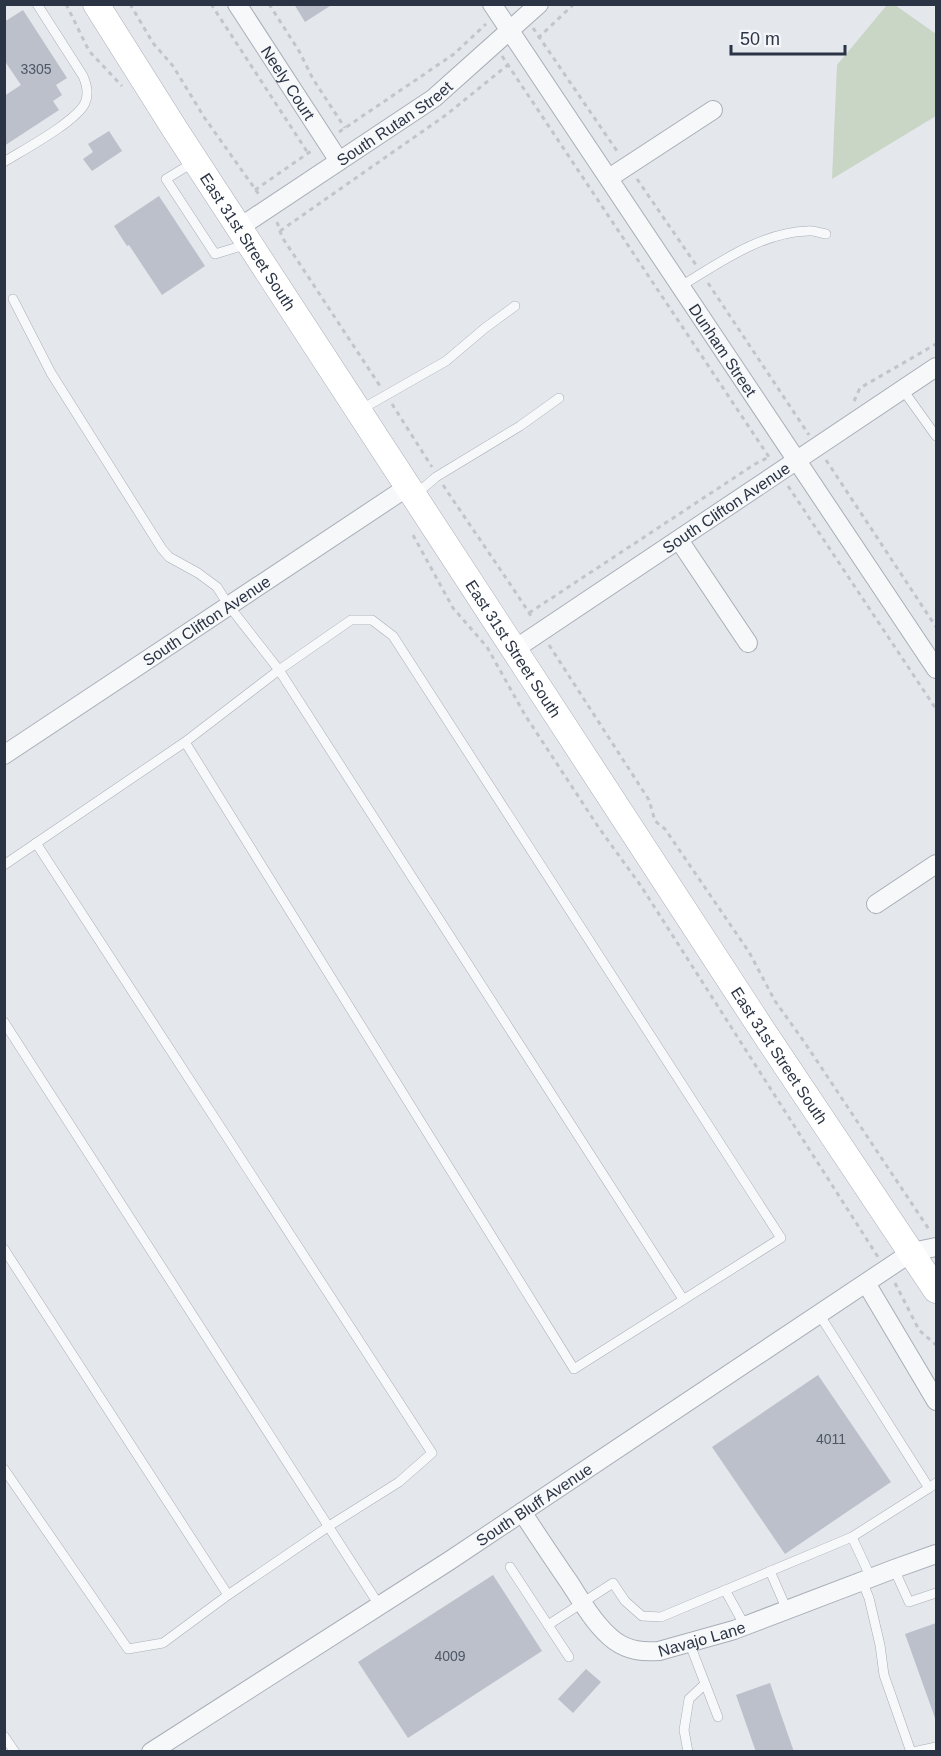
<svg xmlns="http://www.w3.org/2000/svg" width="941" height="1756" viewBox="0 0 941 1756" font-family="Arial,sans-serif">
  <style>
    .green { fill: #c9d6c5 }
    .building { fill: #bbc0ca }
    .lines { fill: none; stroke-linecap: round; stroke-linejoin: round }
    .lane-casing { stroke: #a9aeb7; stroke-width: 10 }
    .street-casing { stroke: #a9aeb7; stroke-width: 20 }
    .secondary-casing { stroke: #a9aeb7; stroke-width: 27 }
    .path { stroke: #c2c5cb; stroke-width: 3; stroke-dasharray: 4.5 4.5; stroke-linecap: butt }
    .lane { stroke: #f7f8fa; stroke-width: 9 }
    .street { stroke: #f7f8fa; stroke-width: 18 }
    .secondary { stroke: #fff; stroke-width: 26 }
    .labels { text-anchor: middle; stroke-width: 6; stroke-linejoin: round; paint-order: stroke }
    .number-label { font-size: 14px; fill: #4f5766 }
    .street-label { font-size: 16px; fill: #2b3445; stroke: #f4f6f9 }
  </style>
  <rect width="100%" height="100%" fill="#e4e7ec"/>
  <polygon class="green" points="887,5 895,5 936,34 936,116 832,179 837,65"/>
  <g class="building">
    <polygon points="294,4 333,4 305,22"/>
    <polygon points="23,10 67,78 56,85 62,95 53,101 59,110 4,146 4,96 21,85 4,60 4,22"/>
    <polygon points="109,131 122,151 92,171 83,159 93,152 88,144"/>
    <polygon points="159,196 205,266 162,295 129,245 127,246 114,226"/>
    <polygon points="818,1375 891,1482 785,1554 712,1447"/>
    <polygon points="493,1575 542,1651 408,1738 358,1662"/>
    <polygon points="936,1623 936,1718 935,1718 905,1634"/>
    <polygon points="586,1669 601,1682 573,1713 558,1699"/>
    <polygon points="770,1683 794,1752 756,1752 736,1695"/>
  </g>
  <g class="lines">
    <g class="lane-casing">
      <g id="lane">
        <path d="M4 162C23 150 76 122 85 103 89 94 87 85 83 76L37 4"/>
        <polyline points="194,162 166,179 215,254 248,244"/>
        <path d="M681 286C719 263 762 232 808 231 813 230 820 233 826 234"/>
        <polyline points="13,299 51,373 162,549 169,557 198,573 217,587 229,606 279,670 683,1299"/>
        <polyline points="903,390 936,436"/>
        <polyline points="360,410 446,361 485,328 515,306"/>
        <polyline points="415,495 436,477 520,426 559,398"/>
        <polyline points="4,865 185,742 279,670 351,620 372,620 393,636 781,1238 574,1369 185,742"/>
        <polyline points="4,1022 379,1605"/>
        <polyline points="4,1249 228,1595"/>
        <polyline points="819,1314 929,1488 936,1483"/>
        <polyline points="4,1469 128,1649 163,1643 228,1595 329,1526 399,1482 432,1453 36,843"/>
        <polyline points="852,1537 871,1578"/>
        <polyline points="510,1567 569,1657"/>
        <polyline points="894,1569 909,1602 936,1593"/>
        <polyline points="770,1571 787,1610"/>
        <polyline points="862,1581 869,1598 880,1645 884,1675 911,1752"/>
        <polyline points="725,1590 745,1626"/>
        <polyline points="548,1625 613,1583 625,1601 642,1616 661,1617 852,1537 929,1488"/>
        <polyline points="689,1642 718,1717"/>
        <polyline points="4,1736 15,1752"/>
        <polyline points="688,1752 684,1730 689,1699 705,1684"/>
        <polyline points="913,1752 936,1747"/>
      </g>
    </g>
    <g class="street-casing">
      <g id="street">
        <path id="s1" d="M237 4 339 161"/>
        <path id="s2" d="M492 4 936 669"/>
        <polyline points="609,178 713,110"/>
        <path id="s3" d="M240 227 434 98 539 4"/>
        <polyline points="679,540 748,643"/>
        <path id="s4" d="M515 649 936 367"/>
        <path id="s5" d="M4 755 409 486"/>
        <polyline points="876,904 936,864"/>
        <polyline points="866,1283 936,1401"/>
        <path id="s6" d="M522 1512C538 1536 553 1559 569 1582 582 1602 596 1627 615 1641 629 1651 643 1652 659 1651L734 1630 894 1569 936 1554"/>
        <path id="s7" d="M151 1752 449 1561 912 1252 936 1247"/>
      </g>
    </g>
    <g class="secondary-casing">
      <g id="secondary">
        <path id="s8" d="M96 4 176 131 759 1025 936 1290"/>
      </g>
    </g>
    <g class="path">
      <polyline points="66,4 89,51 122,86"/>
      <polyline points="130,4 153,43 173,66 204,117 260,196"/>
      <polyline points="211,4 308,153"/>
      <polyline points="269,4 299,51 313,79 345,128"/>
      <polyline points="533,28 619,154"/>
      <polyline points="538,38 574,4"/>
      <polyline points="502,56 771,460"/>
      <polyline points="339,132 454,54 486,24"/>
      <polyline points="637,179 696,265"/>
      <polyline points="255,190 314,149"/>
      <polyline points="277,222 282,237 380,386"/>
      <polyline points="280,231 446,115 509,64"/>
      <polyline points="708,283 809,435"/>
      <polyline points="854,401 860,388 936,344"/>
      <polyline points="392,404 432,467"/>
      <polyline points="826,460 936,627"/>
      <path d="M443 485C473 530 504 574 533 619"/>
      <polyline points="788,486 936,709"/>
      <polyline points="413,535 453,608 487,647 525,715 599,828 641,886 878,1257"/>
      <polyline points="529,613 755,464 769,457"/>
      <polyline points="549,645 649,800 655,821 665,829 749,952 775,1001 805,1043 930,1231"/>
      <polyline points="895,1283 919,1330 936,1345"/>
    </g>
    <use href="#lane" class="lane"/>
    <use href="#street" class="street"/>
    <use href="#secondary" class="secondary"/>
  </g>
  <g class="labels">
    <g class="number-label">
      <text x="36" y="74">3305</text>
      <text x="831" y="1444">4011</text>
      <text x="450" y="1661">4009</text>
    </g>
    <g class="street-label">
      <text dy="6" stroke="none"><textPath href="#s1" startOffset="94">Neely Court</textPath></text>
      <text dy="6" stroke="none"><textPath href="#s3" startOffset="186">South Rutan Street</textPath></text>
      <text dy="6" stroke="none"><textPath href="#s8" startOffset="282">East 31st Street South</textPath></text>
      <text dy="6" stroke="none"><textPath href="#s2" startOffset="416">Dunham Street</textPath></text>
      <text dy="6" stroke="none"><textPath href="#s4" startOffset="254">South Clifton Avenue</textPath></text>
      <text dy="6" stroke="none"><textPath href="#s5" startOffset="243">South Clifton Avenue</textPath></text>
      <text dy="6" stroke="none"><textPath href="#s8" startOffset="768">East 31st Street South</textPath></text>
      <text dy="6" stroke="none"><textPath href="#s8" startOffset="1254">East 31st Street South</textPath></text>
      <text dy="6" stroke="none"><textPath href="#s7" startOffset="456">South Bluff Avenue</textPath></text>
      <text dy="6" stroke="none"><textPath href="#s6" startOffset="250">Navajo Lane</textPath></text>
    </g>
  </g>
  <rect width="941" height="1756" fill="none" stroke="#2b3445" stroke-width="12"/>
  <path d="M731 45v9h114v-9" fill="none" stroke="#2b3445" stroke-width="3"/>
  <text x="740" y="45" font-size="18" fill="#2b3445" stroke="#f4f6f9" stroke-width="4.5" paint-order="stroke">50 m</text>
</svg>
